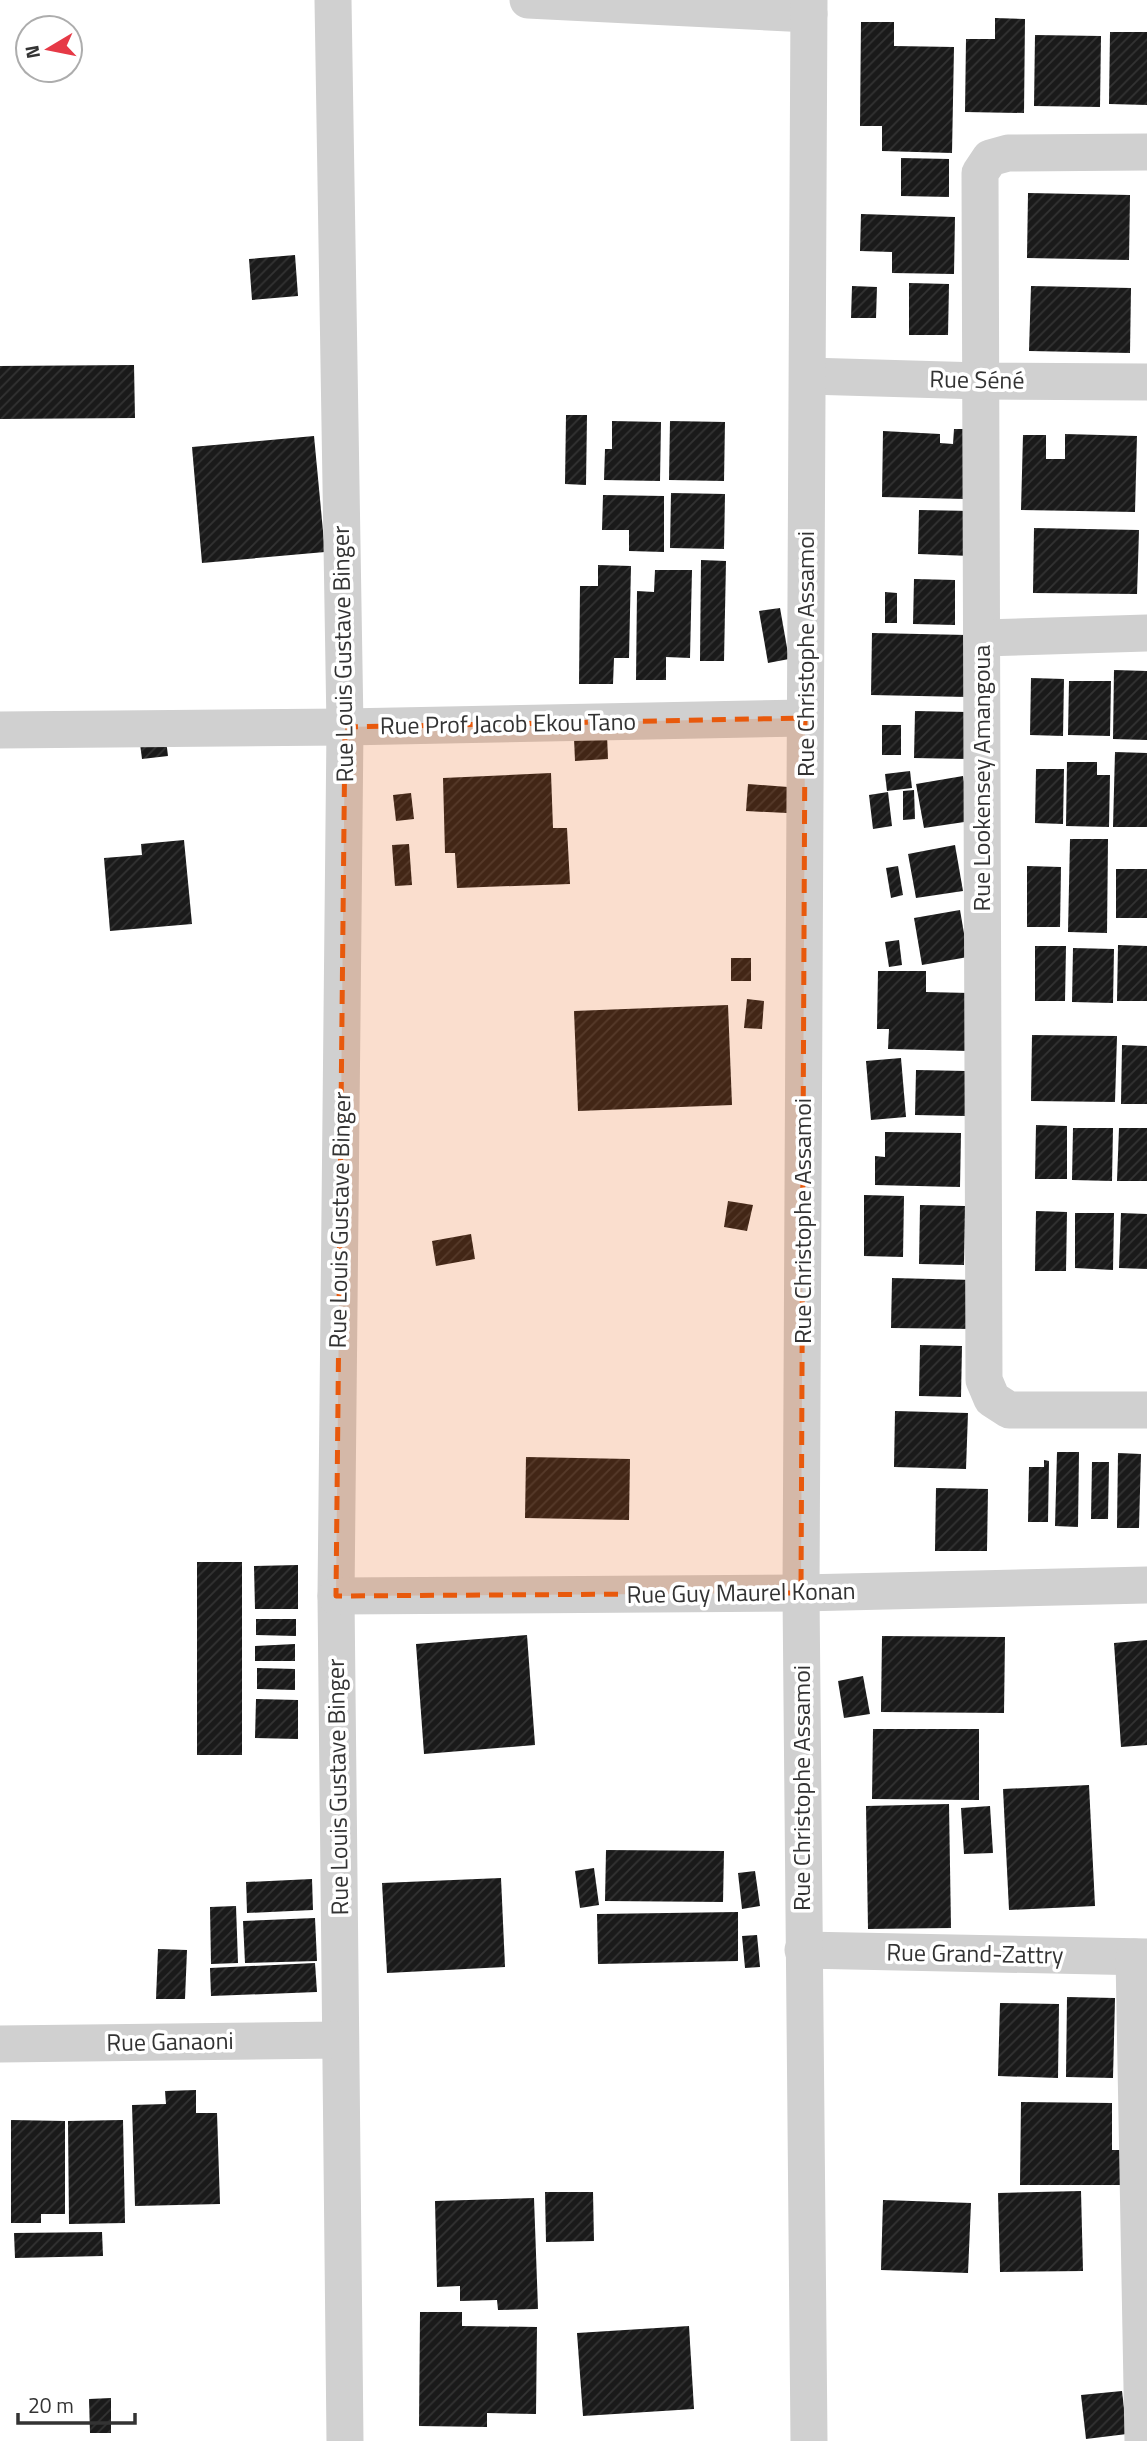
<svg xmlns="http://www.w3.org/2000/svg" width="1147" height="2441" viewBox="0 0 1147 2441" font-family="'Titillium Web',sans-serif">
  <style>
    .building { fill: url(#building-hatch) }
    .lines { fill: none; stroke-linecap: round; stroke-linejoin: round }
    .street { stroke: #d0d0d0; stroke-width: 37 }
    .marked { fill: #e8590c; fill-opacity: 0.2; stroke: #e8590c; stroke-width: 5; stroke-dasharray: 14 9; stroke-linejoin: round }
    .labels { text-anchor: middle; stroke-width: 7; stroke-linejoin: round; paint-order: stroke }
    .street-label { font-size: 24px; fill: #333; stroke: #fff }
  </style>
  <defs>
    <pattern id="building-hatch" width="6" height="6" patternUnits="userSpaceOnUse" patternTransform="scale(1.75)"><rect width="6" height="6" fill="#1a1a1a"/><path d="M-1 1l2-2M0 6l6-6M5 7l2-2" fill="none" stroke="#333"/></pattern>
  </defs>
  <rect width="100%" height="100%" fill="#fff"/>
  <g class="building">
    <polygon points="995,18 1025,19 1024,113 965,112 966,39 995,39"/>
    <polygon points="861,22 894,22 894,46 954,47 952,153 882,151 882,126 860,126"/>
    <polygon points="1110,32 1147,32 1147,105 1109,104"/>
    <polygon points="1035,35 1101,36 1100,107 1034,106"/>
    <polygon points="901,158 949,159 949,197 901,196"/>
    <polygon points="1028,193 1130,195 1129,260 1027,258"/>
    <polygon points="861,214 955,217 954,274 892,273 892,252 860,251"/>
    <polygon points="295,255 298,296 252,300 249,259"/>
    <polygon points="909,283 949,284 948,335 909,335"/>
    <polygon points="852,286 877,287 876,318 851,318"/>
    <polygon points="1031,286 1131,288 1130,353 1029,351"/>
    <polygon points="134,365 135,418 0,419 0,366"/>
    <polygon points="566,415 587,415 586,485 565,484"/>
    <polygon points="612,421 661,422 660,481 604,480 605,449 612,449"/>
    <polygon points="670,421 725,422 724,481 669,480"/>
    <polygon points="954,429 967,429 965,499 882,497 883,431 940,434 940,443 953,444"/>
    <polygon points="1065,434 1137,436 1135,512 1021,510 1023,435 1046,435 1046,459 1065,459"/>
    <polygon points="314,436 325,552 202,563 192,447"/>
    <polygon points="671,493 725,494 724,549 670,548"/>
    <polygon points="603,495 664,496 664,552 629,551 629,530 602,530"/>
    <polygon points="919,510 971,511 971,556 918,554"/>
    <polygon points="1034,528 1139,530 1137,594 1033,593"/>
    <polygon points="701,560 726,561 724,661 700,661"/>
    <polygon points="598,565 631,566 629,658 614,658 613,684 579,684 580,586 598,586"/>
    <polygon points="655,570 692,570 690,658 666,657 666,680 636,680 637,591 654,592"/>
    <polygon points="914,579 955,580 955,625 913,624"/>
    <polygon points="885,592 897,593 897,623 885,623"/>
    <polygon points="780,608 789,659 768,663 759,611"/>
    <polygon points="872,633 967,635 967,697 871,695"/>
    <polygon points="1114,670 1147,671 1147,740 1113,739"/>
    <polygon points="1031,678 1064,679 1063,736 1030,735"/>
    <polygon points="1069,681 1111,681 1110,736 1068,735"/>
    <polygon points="915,711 968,712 967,759 914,758"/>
    <rect x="882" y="725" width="19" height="30"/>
    <polygon points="165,732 168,756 142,759 139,736"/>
    <polygon points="607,735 608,759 575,761 574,738"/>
    <polygon points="1115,752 1147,753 1147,827 1113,827"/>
    <polygon points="1067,762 1097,762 1097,775 1110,775 1109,827 1066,826"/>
    <polygon points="1036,769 1064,769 1063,824 1035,823"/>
    <polygon points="910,771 912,788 887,791 885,774"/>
    <polygon points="551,773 553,828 567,828 570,884 457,888 455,853 445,853 443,778"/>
    <polygon points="963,776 971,821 924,828 916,784"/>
    <polygon points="748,784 788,787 787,813 746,811"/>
    <polygon points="914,790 915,819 903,820 903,791"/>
    <polygon points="888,792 892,826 873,829 869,795"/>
    <polygon points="411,793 414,819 396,821 393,795"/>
    <polygon points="1070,839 1108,839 1107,933 1068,932"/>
    <polygon points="184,840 192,924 110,931 104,858 142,855 141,844"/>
    <polygon points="409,844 412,885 395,886 392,845"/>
    <polygon points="955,845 963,891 916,898 908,854"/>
    <polygon points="898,866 903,895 891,898 886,868"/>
    <polygon points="1027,866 1061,867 1060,927 1027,927"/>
    <rect x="1116" y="869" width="31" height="49"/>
    <polygon points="960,910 968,957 922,965 914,918"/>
    <polygon points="899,940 902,965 889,967 885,942"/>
    <polygon points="1118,945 1147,946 1147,1001 1117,1001"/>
    <polygon points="1035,946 1066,946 1065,1001 1035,1001"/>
    <polygon points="1073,948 1114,949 1113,1003 1072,1002"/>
    <rect x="731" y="958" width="20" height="23"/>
    <polygon points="878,971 926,971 926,992 970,993 969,1051 888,1049 889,1029 877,1029"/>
    <polygon points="747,999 764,1001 762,1029 744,1028"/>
    <polygon points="728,1005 732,1105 578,1111 574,1011"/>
    <polygon points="1032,1035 1117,1036 1115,1102 1031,1101"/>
    <polygon points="1122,1045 1147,1046 1147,1104 1121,1104"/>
    <polygon points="901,1058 906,1117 871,1120 866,1061"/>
    <polygon points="916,1070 966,1071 965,1116 915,1115"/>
    <polygon points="1036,1125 1067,1126 1067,1179 1035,1179"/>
    <polygon points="1073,1128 1113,1128 1112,1181 1072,1180"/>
    <polygon points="1119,1128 1147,1128 1147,1181 1117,1181"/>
    <polygon points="885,1132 961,1133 960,1187 875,1185 875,1156 885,1157"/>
    <polygon points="864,1195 904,1196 903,1257 864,1256"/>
    <polygon points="728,1201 753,1205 747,1231 724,1227"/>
    <polygon points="920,1205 965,1206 964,1265 919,1264"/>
    <polygon points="1036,1211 1067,1212 1066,1271 1035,1271"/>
    <polygon points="1075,1213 1114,1213 1113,1270 1075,1268"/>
    <polygon points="1121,1213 1147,1214 1147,1269 1119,1268"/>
    <polygon points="471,1234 475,1259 436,1266 432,1241"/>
    <polygon points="892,1278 974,1280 973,1329 891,1328"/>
    <polygon points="920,1345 962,1346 961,1397 919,1396"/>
    <polygon points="895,1411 968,1413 966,1469 894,1467"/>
    <polygon points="1057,1452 1079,1452 1078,1527 1055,1526"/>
    <polygon points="1118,1453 1141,1454 1139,1528 1117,1528"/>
    <polygon points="526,1457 630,1459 629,1520 525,1518"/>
    <polygon points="1044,1460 1049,1461 1048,1522 1028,1522 1029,1467 1044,1467"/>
    <polygon points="1092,1462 1109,1462 1108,1519 1091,1519"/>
    <polygon points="936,1488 988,1489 987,1551 935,1551"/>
    <rect x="197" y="1562" width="45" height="193"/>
    <polygon points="298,1565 298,1609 255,1609 254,1566"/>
    <polygon points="256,1619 296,1619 296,1636 256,1635"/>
    <polygon points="527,1635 535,1745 424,1754 416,1644"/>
    <polygon points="882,1636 1005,1637 1004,1713 881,1712"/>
    <polygon points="1147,1640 1147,1745 1121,1747 1114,1643"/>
    <polygon points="295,1644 295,1661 255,1661 255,1646"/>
    <polygon points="257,1668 295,1669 295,1690 257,1689"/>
    <polygon points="863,1676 870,1714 844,1718 838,1681"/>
    <polygon points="256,1699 298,1700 298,1739 255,1738"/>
    <polygon points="873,1729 979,1729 979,1800 872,1799"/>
    <polygon points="1089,1785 1095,1906 1009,1910 1003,1789"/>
    <polygon points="949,1804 951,1928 868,1929 866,1806"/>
    <polygon points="990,1806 993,1853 964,1854 961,1808"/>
    <polygon points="606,1850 724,1851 723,1902 605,1901"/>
    <polygon points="594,1868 599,1905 580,1908 575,1871"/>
    <polygon points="755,1871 760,1906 742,1909 738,1873"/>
    <polygon points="501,1878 505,1967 387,1973 382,1883"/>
    <polygon points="312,1879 313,1910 247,1913 246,1882"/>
    <polygon points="236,1906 238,1963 211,1964 210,1907"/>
    <polygon points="738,1912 738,1961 598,1964 597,1914"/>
    <polygon points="315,1918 317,1961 245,1963 243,1921"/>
    <polygon points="757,1935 760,1967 745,1968 742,1936"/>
    <polygon points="158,1949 187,1950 185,1999 156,1999"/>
    <polygon points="315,1963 317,1992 211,1996 210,1968"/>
    <polygon points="1067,1997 1115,1998 1113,2078 1066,2077"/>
    <polygon points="1000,2003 1059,2004 1058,2078 998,2076"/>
    <polygon points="196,2090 196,2113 217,2113 220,2204 135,2206 132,2105 166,2104 165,2091"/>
    <polygon points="1021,2102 1112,2103 1112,2150 1131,2150 1131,2185 1020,2185"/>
    <polygon points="11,2120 65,2121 65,2214 41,2214 41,2223 11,2223"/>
    <polygon points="123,2120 125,2223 69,2224 68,2121"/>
    <polygon points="1081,2191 1083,2271 1000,2272 998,2193"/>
    <polygon points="545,2192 593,2192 594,2241 546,2242"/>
    <polygon points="534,2198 538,2309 498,2310 497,2300 460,2301 460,2286 437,2287 435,2201"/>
    <polygon points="883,2200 971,2203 968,2273 881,2270"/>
    <polygon points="102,2232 103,2256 15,2258 14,2233"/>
    <polygon points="420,2312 462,2312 462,2326 537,2327 536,2414 487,2413 487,2427 419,2426"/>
    <polygon points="689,2326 694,2409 583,2416 577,2333"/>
    <polygon points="1122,2391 1127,2434 1086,2439 1081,2395"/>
    <polygon points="111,2398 111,2433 90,2433 89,2399"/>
  </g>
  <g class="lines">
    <g class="street">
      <polyline points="333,0 345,727 336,1596 345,2441"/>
      <polyline points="528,0 809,14"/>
      <polyline points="1147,152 1008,153 990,158 980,173 984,1380 992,1399 1009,1410 1147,1410"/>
      <polyline points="808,376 981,381 1147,382"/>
      <polyline points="982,638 1147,633"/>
      <polyline points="0,730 345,727 805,718"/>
      <polyline points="336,1596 801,1593 1147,1585"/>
      <polyline points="803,1950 1147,1957"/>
      <polyline points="1134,1957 1143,2441"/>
      <polyline points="0,2044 340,2040"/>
      <polyline points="809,2441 801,1593 809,0"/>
    </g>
  </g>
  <path class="marked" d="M805 718 801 1593 336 1596 345 727Z"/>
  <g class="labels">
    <g class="street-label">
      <text transform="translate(977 380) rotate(1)" y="8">Rue Séné</text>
      <text transform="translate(343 654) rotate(-91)" y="8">Rue Louis Gustave Binger</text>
      <text transform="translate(806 654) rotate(-90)" y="8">Rue Christophe Assamoi</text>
      <text transform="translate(508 724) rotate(-1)" y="8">Rue Prof Jacob Ekou Tano</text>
      <text transform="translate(982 778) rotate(-90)" y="8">Rue Lookensey Amangoua</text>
      <text transform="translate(340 1220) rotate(-89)" y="8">Rue Louis Gustave Binger</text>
      <text transform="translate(803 1221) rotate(-90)" y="8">Rue Christophe Assamoi</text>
      <text transform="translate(741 1593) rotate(-1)" y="8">Rue Guy Maurel Konan</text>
      <text transform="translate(338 1787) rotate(-91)" y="8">Rue Louis Gustave Binger</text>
      <text transform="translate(802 1788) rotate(-90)" y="8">Rue Christophe Assamoi</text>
      <text transform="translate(975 1954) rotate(1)" y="8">Rue Grand-Zattry</text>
      <text transform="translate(170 2042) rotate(-1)" y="8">Rue Ganaoni</text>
    </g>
  </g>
  <g transform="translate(49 49) rotate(260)"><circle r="33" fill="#ffffff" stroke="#adadad" stroke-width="2"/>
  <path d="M0-5L12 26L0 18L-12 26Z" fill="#e63946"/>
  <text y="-10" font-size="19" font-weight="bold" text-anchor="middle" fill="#333333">N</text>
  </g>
  <path d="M18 2413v10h117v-10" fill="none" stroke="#333333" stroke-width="3.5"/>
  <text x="28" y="2413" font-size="21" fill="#333333" stroke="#ffffff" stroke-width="5" paint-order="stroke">20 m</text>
</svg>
